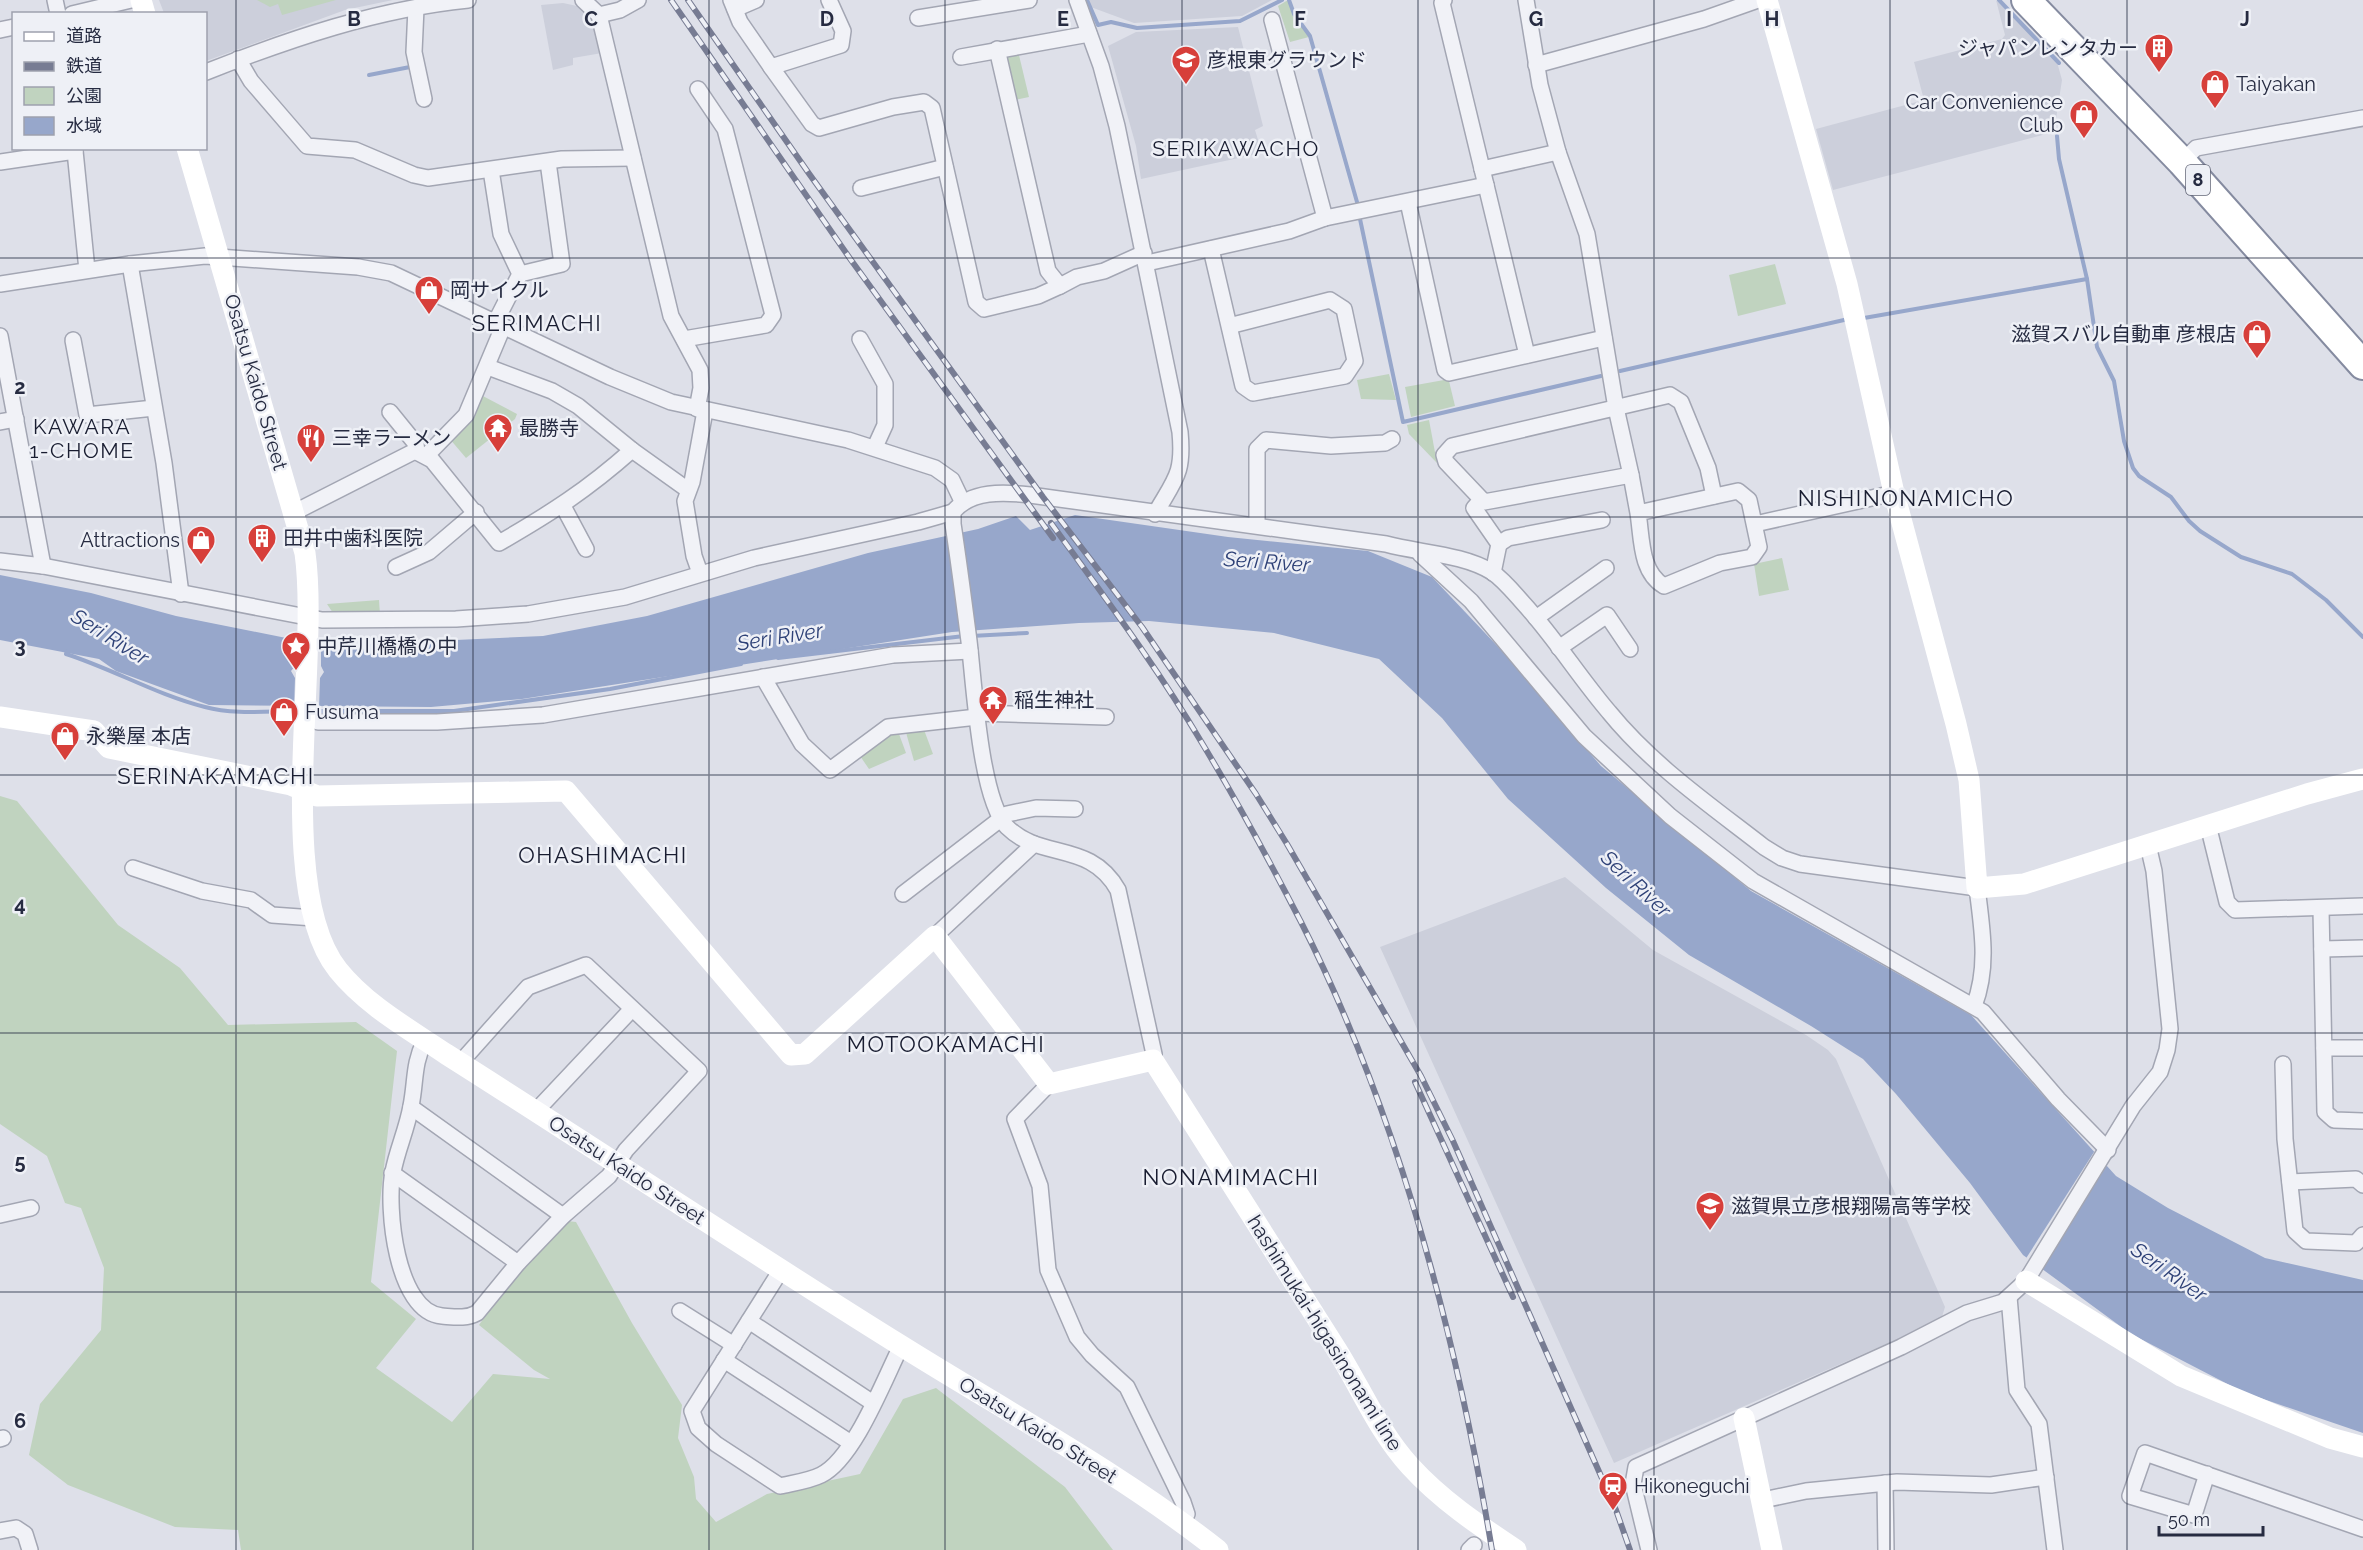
<svg xmlns="http://www.w3.org/2000/svg" width="2363" height="1550" viewBox="0 0 2363 1550" font-family="Raleway,'Noto Sans JP',sans-serif">
  <style>
    .built { fill: #cccfdb }
    .green { fill: #c0d3bf }
    .water { fill: #97a7cb }
    .pier { fill: #dee0e9 }
    .lines { fill: none; stroke-linecap: round; stroke-linejoin: round }
    .stream { stroke: #97a7cb; stroke-width: 4 }
    .street-casing { stroke: #a3a6b3; stroke-width: 18 }
    .highway-casing { stroke: #858ba0; stroke-width: 32 }
    .street { stroke: #f1f2f7; stroke-width: 15 }
    .secondary { stroke: #fff; stroke-width: 21 }
    .highway { stroke: #fff; stroke-width: 28 }
    .rail-casing { stroke: #777c93; stroke-width: 6 }
    .rail { stroke: #eef0f6; stroke-width: 4; stroke-dasharray: 11; stroke-linecap: butt }
    .grid { fill: none; stroke: #262b41; stroke-width: 1.5; stroke-opacity: 0.55 }
    .labels { text-anchor: middle; stroke-width: 5; stroke-linejoin: round; paint-order: stroke }
    .shield { fill: #eef0f6; stroke: #626677; stroke-width: 1.5 }
    .shield-label { font-size: 18px; font-weight: bold; fill: #262b41 }
    .poi-label { font-size: 20px; fill: #262b41; stroke: #eef0f6; text-anchor: start }
    .street-label { font-size: 20px; fill: #262b41; stroke: #eef0f6 }
    .neighbourhood-label { font-size: 21px; letter-spacing: 1.5px; fill: #191d31; stroke: #eef0f6 }
    .water-label { font-size: 21px; font-style: italic; fill: #2e4177; stroke: #eef0f6 }
    .quarter-label { font-size: 22px; letter-spacing: 1.5px; fill: #191d31; stroke: #eef0f6 }
    .grid-label { font-size: 20px; text-anchor: middle; font-weight: bold; fill: #262b41; stroke: #eef0f6; stroke-width: 5; stroke-linejoin: round; paint-order: stroke }
  </style>
  <rect width="100%" height="100%" fill="#dee0e9"/>
  <g class="built">
    <polygon points="159,0 393,0 345,10 206,61 206,14 164,13"/>
    <polygon points="1085,0 1272,0 1242,16 1134,23 1088,6"/>
    <polygon points="1996,0 2057,62 2062,80 2054,132 1833,190 1816,129 1924,100 1914,62 2002,39 2005,35"/>
    <polygon points="563,3 577,6 586,13 595,25 602,53 573,58 573,65 553,70 541,5"/>
    <polygon points="1238,27 1263,126 1255,130 1262,153 1141,179 1136,146 1108,46 1136,32"/>
    <polygon points="1565,877 1653,950 1806,1035 1828,1050 1836,1059 1945,1307 1941,1320 1614,1463 1380,947"/>
  </g>
  <g class="green">
    <polygon points="257,0 336,0 282,15 278,4 270,7"/>
    <polygon points="1288,0 1293,15 1309,37 1290,42 1278,6"/>
    <polygon points="1018,51 1029,97 1015,100 1006,53"/>
    <polygon points="1775,264 1786,304 1738,316 1729,275"/>
    <polygon points="1389,374 1396,400 1361,399 1357,380"/>
    <polygon points="1444,380 1449,381 1455,406 1411,417 1405,387"/>
    <polygon points="481,395 517,414 515,419 466,458 449,438"/>
    <polygon points="1429,420 1437,463 1409,434 1407,425"/>
    <polygon points="1782,558 1789,590 1759,596 1754,564"/>
    <polygon points="379,600 380,615 333,613 327,604"/>
    <polygon points="923,727 933,754 914,761 905,729"/>
    <polygon points="890,730 895,735 899,734 906,753 869,769 858,753"/>
    <polygon points="0,796 17,801 118,925 180,968 228,1025 356,1022 397,1051 371,1282 416,1319 376,1368 452,1422 493,1374 550,1379 534,1370 479,1325 520,1266 567,1221 576,1222 632,1323 682,1405 678,1438 694,1477 696,1499 716,1522 767,1494 860,1474 903,1399 936,1388 1065,1487 1113,1550 241,1550 238,1530 175,1527 68,1485 29,1455 40,1404 101,1330 104,1268 81,1208 65,1203 47,1156 0,1124"/>
  </g>
  <polygon class="water" points="1075,515 1228,537 1368,551 1432,577 1503,652 1601,766 1751,891 1971,1015 2116,1176 2168,1208 2265,1258 2363,1280 2363,1433 2243,1392 2131,1334 2023,1255 1970,1183 1896,1094 1863,1059 1811,1026 1689,955 1606,888 1508,799 1442,718 1379,659 1274,633 1149,621 1079,623 952,632 522,699 431,707 209,705 116,671 99,659 0,640 0,575 91,593 176,616 326,646 543,636 647,616 868,553 978,529 1016,516 1030,530"/>
  <g class="pier">
    <polygon points="296,638 321,642 321,666 324,672 320,678 319,709 294,709 295,678 291,671 296,665"/>
    <polygon points="2094,1152 2106,1162 2038,1269 2025,1260"/>
  </g>
  <g class="lines">
    <g class="stream">
      <polyline points="1087,0 1098,25 1111,22 1137,28 1240,21 1282,0"/>
      <polyline points="1289,0 1294,14 1310,36 1357,202"/>
      <polyline points="1999,0 2059,63"/>
      <polyline points="369,75 410,67"/>
      <polyline points="2057,136 2059,159 2087,279 2097,347 2114,381 2124,441 2133,468 2139,476 2171,497 2189,521 2200,531 2241,557 2292,574 2326,600 2363,637"/>
      <polyline points="1360,219 1403,422 1601,376"/>
      <polyline points="1864,318 2087,279"/>
      <polyline points="1620,371 1844,320"/>
      <polyline points="971,636 1027,633"/>
      <path d="M67 651 66 654C113 669 157 695 205 707 234 715 268 711 297 711"/>
      <polyline points="778,658 964,636"/>
      <polyline points="311,711 454,711 610,689 741,664"/>
    </g>
    <g class="street-casing">
      <g id="street">
        <polyline points="55,0 58,14"/>
        <polyline points="583,0 599,15 671,316 700,370 701,388 697,409"/>
        <polyline points="731,0 740,22 771,67 841,45 843,31 829,0"/>
        <path d="M1077 0 1101 66 1117 126 1180 432C1184 474 1175 479 1155 514"/>
        <polyline points="1444,0 1442,3 1527,355"/>
        <polyline points="1526,0 1540,85 1558,152 1587,234 1616,408 1631,475 1484,502 1446,462 1444,455 1452,446 1670,395 1681,402 1708,468 1714,496"/>
        <polyline points="416,8 414,52 424,99"/>
        <polyline points="735,9 756,0"/>
        <polyline points="72,14 131,0"/>
        <polyline points="599,15 620,10 638,0"/>
        <polyline points="918,18 1029,0"/>
        <polyline points="1272,20 1325,218"/>
        <polyline points="0,30 14,27"/>
        <polyline points="997,49 1048,271 1060,286 1077,277 1104,271 1144,253"/>
        <polyline points="961,57 1089,34"/>
        <polyline points="238,59 251,81 307,146 355,150 414,175 428,178 562,159 633,158"/>
        <polyline points="1536,65 1704,19 1758,0"/>
        <polyline points="771,67 812,124 819,128 893,107 924,102 932,108 976,302 984,309 1038,296 1060,286"/>
        <path d="M206 72C290 39 377 9 468 0"/>
        <polyline points="75,151 87,270"/>
        <polyline points="0,162 75,151 74,148"/>
        <polyline points="2182,162 2196,148 2363,118"/>
        <polyline points="1482,169 1558,152"/>
        <polyline points="491,170 501,234 520,274 495,323"/>
        <polyline points="861,188 945,167"/>
        <polyline points="1408,202 1445,370 1449,373 1604,338"/>
        <polyline points="1211,249 1243,386 1253,393 1345,376 1355,361 1344,309 1330,300 1229,326"/>
        <polyline points="1147,263 1289,231 1325,218 1486,185"/>
        <polyline points="130,264 164,463 181,594"/>
        <polyline points="520,274 562,264 548,162"/>
        <polyline points="0,284 130,264 205,256 358,267 391,273 610,377 671,402 848,440 935,468 952,480 962,501"/>
        <polyline points="0,336 43,566"/>
        <polyline points="684,339 766,325 773,315 725,129 698,89"/>
        <polyline points="860,339 885,384 885,425 875,447"/>
        <polyline points="73,340 87,415 154,408"/>
        <polyline points="488,367 552,391 578,406 632,450 688,490"/>
        <polyline points="390,412 416,444 417,452"/>
        <polyline points="0,422 16,419"/>
        <polyline points="426,456 466,415 503,327"/>
        <path d="M1631 475 1638 513 1738 491 1749 500 1759 547 1752 557 1720 563 1664 586C1640 572 1642 538 1638 513"/>
        <polyline points="1481,500 1474,508 1499,544 1493,573"/>
        <polyline points="563,506 586,549"/>
        <path d="M295 512 415 451 432 460 499 543C551 513 587 490 632 450"/>
        <polyline points="1755,524 1894,493"/>
        <polyline points="1257,525 1257,449 1266,440 1331,446 1385,443 1392,439"/>
        <polyline points="1499,544 1508,538 1602,520"/>
        <polyline points="1420,554 1471,601 1584,736 1670,816 1753,881 1983,1012 2058,1099 2108,1150"/>
        <polyline points="0,561 43,566 322,620 456,619 528,614 625,597 754,558 918,522 953,512"/>
        <polyline points="396,567 429,552 476,512"/>
        <polyline points="700,573 694,556 685,501 692,482 705,411"/>
        <polyline points="1536,618 1606,568"/>
        <polyline points="1559,648 1607,615 1630,649"/>
        <polyline points="763,677 802,744 830,770 888,727 977,717"/>
        <polyline points="976,713 1106,717"/>
        <polyline points="318,722 437,722 543,715 893,655 970,651"/>
        <polyline points="2208,825 2227,902 2235,910 2363,906"/>
        <polyline points="133,868 202,891 251,900 272,915 314,918"/>
        <polyline points="903,894 1007,814 1036,808 1075,809"/>
        <polyline points="2321,909 2325,1112 2334,1120 2363,1121"/>
        <polyline points="935,936 1034,844"/>
        <polyline points="2322,949 2363,948"/>
        <path d="M425 1040C413 1064 416 1081 411 1106 407 1129 397 1150 393 1172 386 1207 396 1312 442 1316 455 1317 466 1319 477 1313L518 1263 563 1216 609 1176 626 1150 699 1071 586 965 528 987 460 1063"/>
        <polyline points="2324,1048 2363,1048"/>
        <path d="M1153 1060 1154 1054 1118 890C1090 840 1041 861 1007 827 980 799 974 682 969 641 964 602 959 563 953 524V512C971 490 1004 492 1030 495L1386 544C1419 553 1463 554 1492 572 1504 580 1514 593 1524 604 1555 638 1579 677 1609 712 1652 765 1710 805 1764 847L1782 858 1800 864 1977 888C1982 928 1989 967 1974 1006"/>
        <polyline points="2283,1064 2285,1139 2295,1231 2306,1241 2356,1243 2363,1235"/>
        <polyline points="1049,1084 1015,1119 1040,1186 1048,1270 1077,1337 1092,1355 1127,1387 1183,1502 1187,1514 1182,1522"/>
        <polyline points="411,1107 563,1216"/>
        <polyline points="536,1111 632,1009"/>
        <polyline points="392,1173 518,1263"/>
        <polyline points="2290,1182 2356,1179 2363,1185"/>
        <polyline points="0,1215 31,1208"/>
        <path d="M781 1270 692 1411 698 1428 716 1444 780 1486C793 1483 809 1481 821 1475 854 1459 884 1380 901 1346"/>
        <polyline points="2009,1297 2017,1390 2039,1424 2055,1550"/>
        <polyline points="680,1311 734,1345"/>
        <polyline points="749,1321 873,1403"/>
        <polyline points="724,1360 851,1443"/>
        <polyline points="0,1439 3,1438"/>
        <polyline points="2207,1474 2194,1515 2130,1496 2145,1453 2363,1529"/>
        <polyline points="1885,1483 1886,1550"/>
        <polyline points="1763,1500 1806,1491 1897,1482 1991,1485 2046,1477"/>
        <polyline points="0,1531 16,1528 25,1534 30,1550"/>
        <polyline points="1469,1550 1474,1545"/>
        <polyline points="1649,1550 1633,1484 1636,1467 1901,1347 1967,1313 2003,1302 2026,1281 2133,1106 2160,1072 2167,1050 2170,1029 2154,871 2148,845"/>
      </g>
    </g>
    <g class="highway-casing">
      <polyline id="highway" points="2026,0 2182,162 2363,365"/>
    </g>
    <use href="#street" class="street"/>
    <g class="secondary">
      <polyline points="141,0 145,14"/>
      <polyline points="1767,0 1847,284 1894,493 1956,724 1969,780 1977,888 2024,884 2307,794 2363,779"/>
      <path d="M187 148 305 553C320 660 273 889 338 970 366 1005 409 1029 446 1054 598 1150 747 1250 900 1345 1007 1412 1119 1472 1218 1550"/>
      <path d="M0 717 94 731 109 748 291 785 317 796 566 791 791 1055 805 1054 935 936 1049 1084 1153 1060C1213 1155 1274 1251 1335 1347 1360 1386 1378 1431 1410 1466 1441 1500 1477 1524 1516 1550"/>
      <polyline points="2026,1281 2181,1376 2330,1438 2363,1447"/>
      <polyline points="1744,1418 1772,1550"/>
    </g>
    <use href="#highway" class="highway"/>
    <g class="rail-casing">
      <g id="rail">
        <polyline points="671,0 851,260 1053,538"/>
        <polyline points="688,0 810,175 1043,497 1142,627 1256,794 1287,844 1421,1076 1453,1141 1616,1510 1630,1550"/>
        <path d="M1051 523C1103 595 1157 667 1202 743 1237 801 1270 862 1301 922 1398 1113 1457 1339 1492 1550"/>
        <polyline points="1415,1082 1513,1297"/>
      </g>
    </g>
    <use href="#rail" class="rail"/>
  </g>
  <path class="grid" d="M236 0V1550M473 0V1550M709 0V1550M945 0V1550M1182 0V1550M1418 0V1550M1654 0V1550M1890 0V1550M2127 0V1550M0 258H2363M0 517H2363M0 775H2363M0 1033H2363M0 1292H2363"/>
  <defs>
    <g id="building-pin" transform="scale(1.5)"><path d="M0 17L-7.5 6A9.5 9.5 0 1 1 7.5 6Z" fill="#d73f3a" stroke="#eef0f6"/><path d="M-4-6H4V6H1V3H-1V6H-4ZM-2.5-4.3h1.7v1.8h-1.7ZM.8-4.3h1.7v1.8H.8ZM-2.5-1h1.7V.8h-1.7ZM.8-1h1.7V.8H.8Z" fill="#fff"/></g>
    <g id="school-pin" transform="scale(1.5)"><path d="M0 17L-7.5 6A9.5 9.5 0 1 1 7.5 6Z" fill="#d73f3a" stroke="#eef0f6"/><path d="M0-5L7-2L0 1L-7-2ZM-4 1L0 2.5L4 1V4Q0 6-4 4Z" fill="#fff"/></g>
    <g id="shop-pin" transform="scale(1.5)"><path d="M0 17L-7.5 6A9.5 9.5 0 1 1 7.5 6Z" fill="#d73f3a" stroke="#eef0f6"/><path d="M-5-2.5h2.3a2.7 3.5 0 0 1 5.4 0H5L5.5 6h-11ZM-1.5-2.5h3a1.5 2.3 0 0 0-3 0Z" fill="#fff"/></g>
    <g id="temple-pin" transform="scale(1.5)"><path d="M0 17L-7.5 6A9.5 9.5 0 1 1 7.5 6Z" fill="#d73f3a" stroke="#eef0f6"/><path d="M0-6L5-2H3V0L6.5 2.5H4V6H1.5V3h-3V6H-4V2.5H-6.5L-3 0V-2H-5Z" fill="#fff"/></g>
    <g id="restaurant-pin" transform="scale(1.5)"><path d="M0 17L-7.5 6A9.5 9.5 0 1 1 7.5 6Z" fill="#d73f3a" stroke="#eef0f6"/><path d="M-5-6h1v4h1v-4h1v4h1v-4h1v5L-1.5 .5V6h-2V.5L-5-1ZM5-6V6H3V1.5H1.5Q1.5-4 5-6Z" fill="#fff"/></g>
    <g id="sight-pin" transform="scale(1.5)"><path d="M0 17L-7.5 6A9.5 9.5 0 1 1 7.5 6Z" fill="#d73f3a" stroke="#eef0f6"/><path d="M0-6L1.8-2.2L6-1.7L2.9 1.2L3.7 5.4L0 3.3L-3.7 5.4L-2.9 1.2L-6-1.7L-1.8-2.2Z" fill="#fff"/></g>
    <g id="station-pin" transform="scale(1.5)"><path d="M0 17L-7.5 6A9.5 9.5 0 1 1 7.5 6Z" fill="#d73f3a" stroke="#eef0f6"/><path d="M-3-6H3Q5-6 5-4V2Q5 4 3 4L4.5 6H3L1.5 4h-3L-3 6H-4.5L-3 4Q-5 4-5 2V-4Q-5-6-3-6ZM-3.5-4v3h7v-3ZM-3.5 1v1.5H-2V1ZM2 1v1.5H3.5V1Z" fill="#fff"/></g>
  </defs>
  <g fill-rule="evenodd">
    <use href="#building-pin" x="2159" y="48"/>
    <use href="#school-pin" x="1186" y="60"/>
    <use href="#shop-pin" x="2215" y="84"/>
    <use href="#shop-pin" x="2084" y="114"/>
    <use href="#shop-pin" x="429" y="290"/>
    <use href="#shop-pin" x="2257" y="334"/>
    <use href="#temple-pin" x="498" y="428"/>
    <use href="#restaurant-pin" x="311" y="438"/>
    <use href="#building-pin" x="262" y="538"/>
    <use href="#shop-pin" x="201" y="540"/>
    <use href="#sight-pin" x="296" y="646"/>
    <use href="#temple-pin" x="993" y="700"/>
    <use href="#shop-pin" x="284" y="712"/>
    <use href="#shop-pin" x="65" y="736"/>
    <use href="#school-pin" x="1710" y="1206"/>
    <use href="#station-pin" x="1613" y="1486"/>
  </g>
  <g class="labels">
    <rect class="shield" x="2186" y="165" width="24" height="30" rx="4.5"/>
    <g class="shield-label">
      <text x="2198" y="186">8</text>
    </g>
    <g class="poi-label">
      <text x="2138" y="55" text-anchor="end">ジャパンレンタカー</text>
      <text x="1207" y="67">彦根東グラウンド</text>
      <text x="2236" y="91">Taiyakan</text>
      <text x="2063" y="109" text-anchor="end">Car Convenience<tspan x="2063" dy="23">Club</tspan></text>
      <text x="450" y="297">岡サイクル</text>
      <text x="2236" y="341" text-anchor="end">滋賀スバル自動車 彦根店</text>
      <text x="519" y="435">最勝寺</text>
      <text x="332" y="445">三幸ラーメン</text>
      <text x="283" y="545">田井中歯科医院</text>
      <text x="180" y="547" text-anchor="end">Attractions</text>
      <text x="317" y="653">中芹川橋橋の中</text>
      <text x="1014" y="707">稲生神社</text>
      <text x="305" y="719">Fusuma</text>
      <text x="86" y="743">永樂屋 本店</text>
      <text x="1731" y="1213">滋賀県立彦根翔陽高等学校</text>
      <text x="1634" y="1493">Hikoneguchi</text>
    </g>
    <g class="street-label">
      <text transform="translate(256 382) rotate(74)" y="7">Osatsu Kaido Street</text>
      <text transform="translate(627 1170) rotate(33)" y="7">Osatsu Kaido Street</text>
      <text transform="translate(1325 1333) rotate(58)" y="7">hashimukai-higasinonami line</text>
      <text transform="translate(1038 1430) rotate(32)" y="7">Osatsu Kaido Street</text>
    </g>
    <g class="neighbourhood-label">
      <text x="1236" y="156">SERIKAWACHO</text>
      <text x="82" y="434">KAWARA<tspan x="82" dy="24">1-CHOME</tspan></text>
    </g>
    <g class="water-label">
      <text transform="translate(1267 562) rotate(4)" y="7">Seri River</text>
      <text transform="translate(110 637) rotate(32)" y="7">Seri River</text>
      <text transform="translate(780 637) rotate(-9)" y="7">Seri River</text>
      <text transform="translate(1636 884) rotate(43)" y="7">Seri River</text>
      <text transform="translate(2169 1272) rotate(35)" y="7">Seri River</text>
    </g>
    <g class="quarter-label">
      <text x="537" y="331">SERIMACHI</text>
      <text x="1906" y="506">NISHINONAMICHO</text>
      <text x="216" y="784">SERINAKAMACHI</text>
      <text x="603" y="863">OHASHIMACHI</text>
      <text x="946" y="1052">MOTOOKAMACHI</text>
      <text x="1231" y="1185">NONAMIMACHI</text>
    </g>
  </g>
  <g class="grid-label">
    <text x="354" y="26">B</text>
    <text x="591" y="26">C</text>
    <text x="827" y="26">D</text>
    <text x="1063" y="26">E</text>
    <text x="1300" y="26">F</text>
    <text x="1536" y="26">G</text>
    <text x="1772" y="26">H</text>
    <text x="2009" y="26">I</text>
    <text x="2245" y="26">J</text>
    <text x="20" y="394">2</text>
    <text x="20" y="653">3</text>
    <text x="20" y="911">4</text>
    <text x="20" y="1169">5</text>
    <text x="20" y="1428">6</text>
  </g>
  <rect x="12" y="12" width="195" height="138" fill="#eef0f6" stroke="#9ea1ae" stroke-width="1.5"/>
  <rect x="24" y="32" width="30" height="9" fill="#ffffff" stroke="#9ea1ae" stroke-width="1.5"/>
  <text x="66" y="42" font-size="18" fill="#262b41">道路</text>
  <rect x="24" y="62" width="30" height="9" fill="#777c93" stroke="#9ea1ae" stroke-width="1.5"/>
  <text x="66" y="72" font-size="18" fill="#262b41">鉄道</text>
  <rect x="24" y="87" width="30" height="18" fill="#c0d3bf" stroke="#9ea1ae" stroke-width="1.5"/>
  <text x="66" y="102" font-size="18" fill="#262b41">公園</text>
  <rect x="24" y="117" width="30" height="18" fill="#97a7cb" stroke="#9ea1ae" stroke-width="1.5"/>
  <text x="66" y="132" font-size="18" fill="#262b41">水域</text>
  <path d="M2159 1526v9h104v-9" fill="none" stroke="#262b41" stroke-width="3"/>
  <text x="2168" y="1526" font-size="18" fill="#262b41" stroke="#eef0f6" stroke-width="4.5" paint-order="stroke">50 m</text>
</svg>
